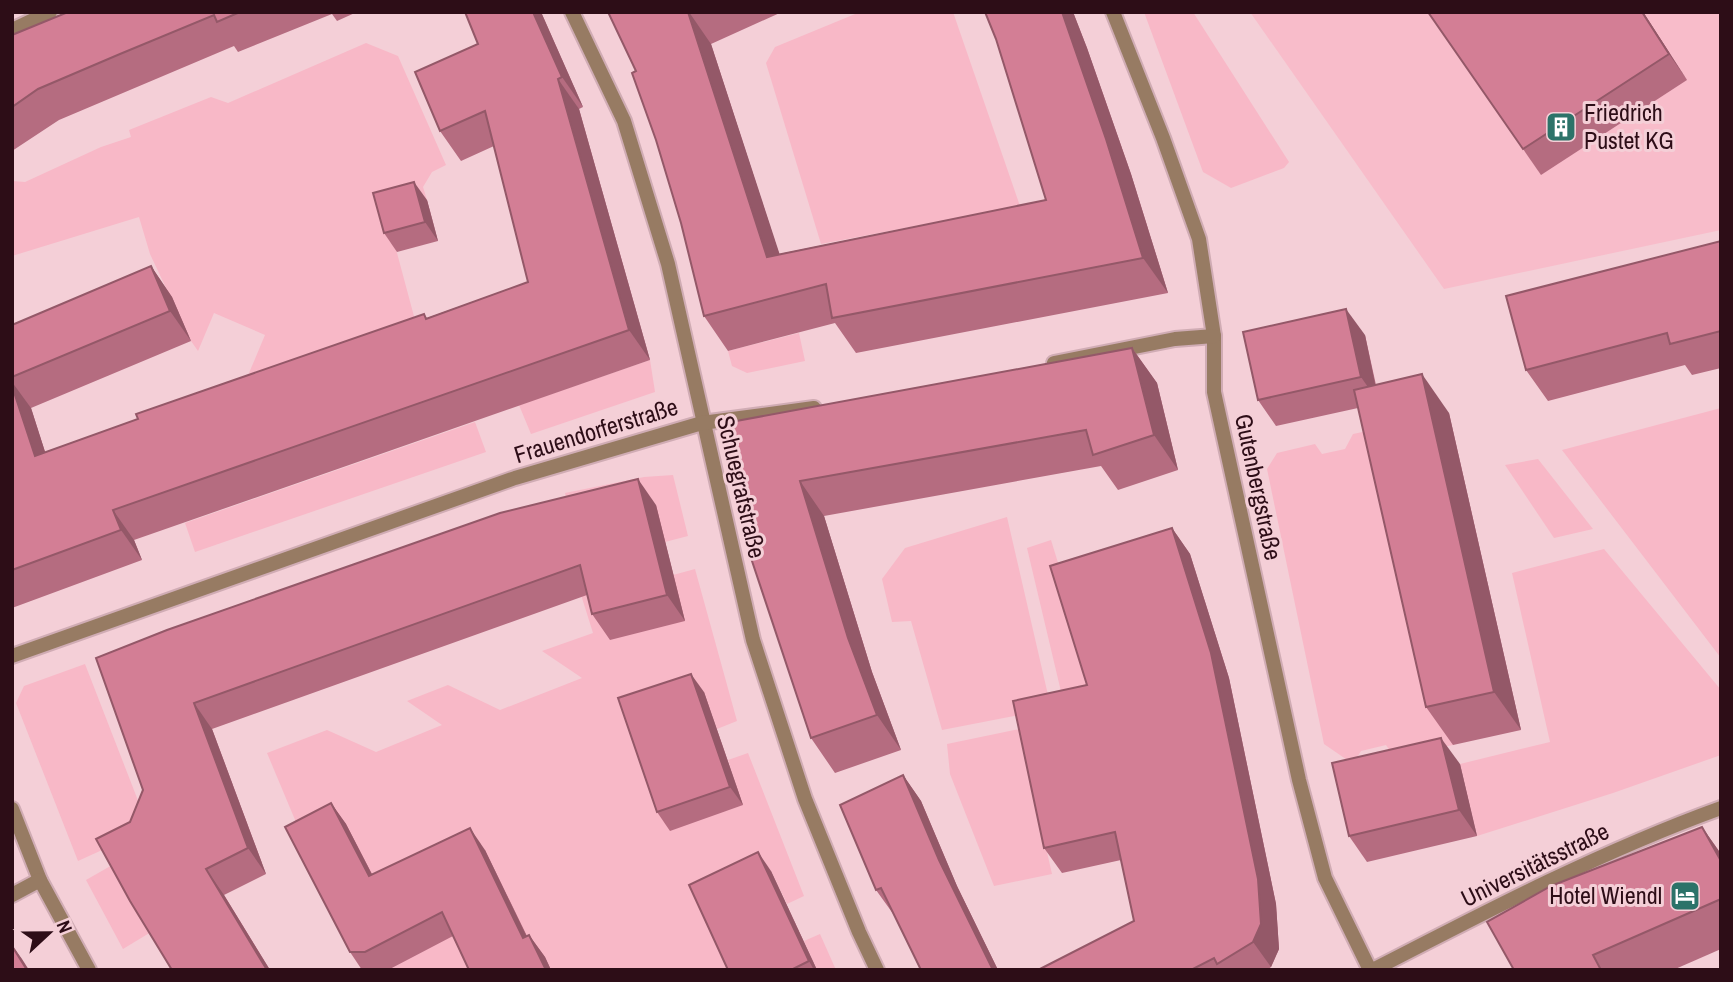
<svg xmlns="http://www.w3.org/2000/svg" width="1733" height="982" viewBox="0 0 1733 982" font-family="'Archivo Narrow',sans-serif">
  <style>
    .built { fill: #f8bcca }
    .green { fill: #f8b8c7 }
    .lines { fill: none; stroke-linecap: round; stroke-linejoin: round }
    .minor-casing { stroke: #d0acb4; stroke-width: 18 }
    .tertiary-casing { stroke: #d0acb4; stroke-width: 18 }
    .minor { stroke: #977b63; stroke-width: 14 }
    .tertiary { stroke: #977b63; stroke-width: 14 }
    .wall { fill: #b56c80 }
    .shaded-wall { fill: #945868 }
    .building { fill: #d37e95; stroke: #945868; stroke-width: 2 }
    .labels { text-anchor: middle; stroke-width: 6; stroke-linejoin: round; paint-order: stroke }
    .poi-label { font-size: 24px; fill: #2d0d17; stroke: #f4cfd7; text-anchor: start }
    .street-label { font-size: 24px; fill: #2d0d17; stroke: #f4cfd7 }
  </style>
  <rect width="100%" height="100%" fill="#f4cfd7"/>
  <polygon class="built" points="1250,12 1721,12 1721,230 1444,289"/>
  <g class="green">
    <polygon points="860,12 953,12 1020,206 821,244 766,63 775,47"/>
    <polygon points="1144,12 1193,12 1289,162 1284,168 1231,188 1203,172"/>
    <polygon points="366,43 398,56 446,165 432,172 423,187 427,200 386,212 415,320 257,376 249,373 265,335 214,313 198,351 191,341 150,254 139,217 12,256 12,181 25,182 101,147 131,137 129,130 211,97 228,103"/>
    <polygon points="799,333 805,361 747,373 732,366 728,351"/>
    <polygon points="650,360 655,392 531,434 519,405"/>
    <polygon points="1721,408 1721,658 1562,450"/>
    <polygon points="475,422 486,452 195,552 185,523"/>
    <polygon points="1381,428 1453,745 1394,757 1386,745 1361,751 1353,764 1324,744 1267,469 1277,453 1315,444 1322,454 1345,449 1353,434"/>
    <polygon points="1538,459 1593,529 1554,538 1505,465"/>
    <polygon points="673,475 688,536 665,542 673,575 695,569 737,721 717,729 703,692 742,805 728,760 748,753 804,896 787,904 771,871 732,970 388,970 346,825 306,846 267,753 327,730 376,752 442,725 407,701 448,685 500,710 582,678 542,651 593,633 561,531 573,527 565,493 644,477"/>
    <polygon points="1007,517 1048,695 1029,713 942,730 911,621 892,622 882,579 905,548"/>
    <polygon points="1051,540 1098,693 1063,700 1027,548"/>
    <polygon points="1604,549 1721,690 1721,755 1613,793 1477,836 1460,764 1550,742 1512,573"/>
    <polygon points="85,664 144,816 135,835 78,861 16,703 24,686"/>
    <polygon points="1019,729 1052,874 994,886 950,774 947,744"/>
    <polygon points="114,864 151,932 123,949 86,880"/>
    <polygon points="820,934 836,970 817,970 804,941"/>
  </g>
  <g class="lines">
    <g class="minor-casing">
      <g id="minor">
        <polyline points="572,12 624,121 668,264 753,640 805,799 859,932 877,970"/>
        <polyline points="1113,12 1163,138 1199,239 1214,336 1214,392 1299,780 1325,878 1370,970"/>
        <polyline points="12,30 50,12"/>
        <polyline points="1054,363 1175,339 1214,336"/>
        <polyline points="12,656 515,478 702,423 814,408"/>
        <polyline points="12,809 40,880 89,970"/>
        <polyline points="12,895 40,880"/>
      </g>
    </g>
    <g class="tertiary-casing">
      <path id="tertiary" d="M1373 970C1485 912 1602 851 1721 808"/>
    </g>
    <use href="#minor" class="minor"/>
    <use href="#tertiary" class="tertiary"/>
  </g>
  <g class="wall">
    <polygon points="68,12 357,12 337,21 332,14 238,52 234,46 59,120 12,151 12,35"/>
    <polygon points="465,12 541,12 583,107 579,109 650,360 134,540 142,560 12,608 12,325 151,266 172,297 191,341 31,408 45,452 138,419 424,314 427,318 528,282 494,146 461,161 440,131 478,44"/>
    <polygon points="608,12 782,12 711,44 779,254 1046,200 996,39 985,12 1073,12 1087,48 1131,174 1168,293 856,353 835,323 728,351 704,316 681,223 636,71"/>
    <polygon points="1428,12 1643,12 1687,80 1541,175"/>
    <polygon points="427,200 438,241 397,252 384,233"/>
    <polygon points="1721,241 1721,368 1692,375 1685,365 1548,401 1526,370"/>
    <polygon points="1365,335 1376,385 1449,413 1521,730 1453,745 1426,707 1358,408 1276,426 1258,400"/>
    <polygon points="1132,348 1157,383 1178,470 1118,490 1101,466 824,516 872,672 901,750 835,773 811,738 720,424"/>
    <polygon points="656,505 685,621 610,640 592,614 587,595 212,729 266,874 224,895 270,970 172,970 130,822 143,790 96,658"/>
    <polygon points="1172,528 1190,554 1229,678 1276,904 1279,949 1271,967 1267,970 1038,970 1134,921 1121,860 1062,873 1044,848 1087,685"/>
    <polygon points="704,692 743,805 670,831 657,812"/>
    <polygon points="1460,764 1477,836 1367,862 1349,836"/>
    <polygon points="903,775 921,801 957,886 998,970 921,970 894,915 876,890"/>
    <polygon points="331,803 346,824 372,874 485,850 527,936 529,935 545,957 551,970 469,970 453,936 388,970 362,970 350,952"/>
    <polygon points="1702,827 1721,854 1721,949 1673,970 1514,970"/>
    <polygon points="771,871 817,970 728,970"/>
  </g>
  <g class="shaded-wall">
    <polygon points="533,12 541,12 583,107 562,77"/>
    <polygon points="688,12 689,12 711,44 792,292 767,257"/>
    <polygon points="1062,12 1073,12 1087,48 1131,174 1168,293 1143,258"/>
    <polygon points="1642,12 1643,12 1687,80 1669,54"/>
    <polygon points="558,79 579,109 650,360 629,330"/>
    <polygon points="414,182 427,200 438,241 425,222"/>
    <polygon points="151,266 172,297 191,341 170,311"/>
    <polygon points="1346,309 1365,335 1379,403 1361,377"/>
    <polygon points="1132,348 1157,383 1178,470 1154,435"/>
    <polygon points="1422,374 1449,413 1521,730 1494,692"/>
    <polygon points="12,382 31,408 56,486 35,456 12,386"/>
    <polygon points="638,479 656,505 685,621 667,595"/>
    <polygon points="800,481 824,516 872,672 901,750 877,715 848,638"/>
    <polygon points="113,510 134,540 142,560 121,530"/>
    <polygon points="1172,528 1190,554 1229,678 1276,904 1279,949 1271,967 1253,942"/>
    <polygon points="691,674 704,692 743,805 730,787"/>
    <polygon points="194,703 212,729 266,874 248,848"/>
    <polygon points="1441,738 1460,764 1477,836 1459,810"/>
    <polygon points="903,775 921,801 957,886 998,970 993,970 939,860"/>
    <polygon points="331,803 346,824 384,898 369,876"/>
    <polygon points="1702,827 1721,854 1721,861"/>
    <polygon points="470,828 485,850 538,960 523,938"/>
    <polygon points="758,852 771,871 817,970 814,970 809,961"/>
    <polygon points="206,869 224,895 270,970 267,970"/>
    <polygon points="529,935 545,957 551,970 546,970"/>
    <polygon points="12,945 22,959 29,970 27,970"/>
  </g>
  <g class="building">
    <polygon points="68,12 240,12 217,22 214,15 120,54 38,89 12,107 12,35"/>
    <polygon points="465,12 533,12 562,77 558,79 629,330 113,510 121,530 12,570 12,386 35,456 138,419 136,414 424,314 426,319 528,282 485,111 440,131 415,72 478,44"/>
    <polygon points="608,12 688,12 767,257 1046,200 996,39 985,12 1062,12 1106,139 1143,258 832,318 826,284 704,316 681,223 656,140 632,73 636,71"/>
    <polygon points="1428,12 1642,12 1669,54 1523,149"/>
    <polygon points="414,182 425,222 384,233 373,193"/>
    <polygon points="1721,241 1721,331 1670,344 1667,333 1526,370 1506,296"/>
    <polygon points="151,266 170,311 12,377 12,325"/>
    <polygon points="1346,309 1361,377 1258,400 1243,332"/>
    <polygon points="1132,348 1154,435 1093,455 1086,430 800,481 848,638 877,715 811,738 749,552 720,424"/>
    <polygon points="1422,374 1494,692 1426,707 1354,390"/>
    <polygon points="638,479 667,595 592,614 580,565 194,703 248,848 206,869 267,970 172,970 130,901 96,839 130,822 143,790 96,658 167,630 500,513"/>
    <polygon points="1172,528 1211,653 1258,879 1261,924 1253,942 1217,964 1214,958 1191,970 1038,970 1134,921 1115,832 1044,848 1013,701 1087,685 1050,566"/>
    <polygon points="691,674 730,787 657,812 618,698"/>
    <polygon points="1441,738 1459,810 1349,836 1332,763"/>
    <polygon points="903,775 939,860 993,970 921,970 881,888 876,890 840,805"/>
    <polygon points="331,803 369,876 470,828 523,938 529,935 546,970 469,970 442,912 365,952 350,952 285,827"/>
    <polygon points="1702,827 1721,861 1721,899 1593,955 1601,970 1514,970 1487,922 1551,886"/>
    <polygon points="758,852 809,961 791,970 728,970 689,885"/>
    <polygon points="12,946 27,970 12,970"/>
  </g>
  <defs>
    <g id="building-square" transform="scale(1.575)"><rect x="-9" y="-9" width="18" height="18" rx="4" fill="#2c7369" stroke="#f4cfd7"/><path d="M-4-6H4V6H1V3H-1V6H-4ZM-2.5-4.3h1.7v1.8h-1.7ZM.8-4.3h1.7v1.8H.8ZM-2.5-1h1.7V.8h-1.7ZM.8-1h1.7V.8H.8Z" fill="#fff"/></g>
    <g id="hotel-square" transform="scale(1.575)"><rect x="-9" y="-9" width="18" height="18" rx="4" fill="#2c7369" stroke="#f4cfd7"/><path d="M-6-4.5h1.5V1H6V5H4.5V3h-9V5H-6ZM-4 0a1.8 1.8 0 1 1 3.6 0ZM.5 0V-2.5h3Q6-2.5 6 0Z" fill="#fff"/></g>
  </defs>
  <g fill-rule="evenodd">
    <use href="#building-square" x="1561" y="127"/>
    <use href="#hotel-square" x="1685" y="896"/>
  </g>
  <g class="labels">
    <g class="poi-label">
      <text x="1584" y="121">Friedrich<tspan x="1584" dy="28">Pustet KG</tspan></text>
      <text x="1662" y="904" text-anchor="end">Hotel Wiendl</text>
    </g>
    <g class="street-label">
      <text transform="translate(596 431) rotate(-17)" y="8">Frauendorferstraße</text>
      <text transform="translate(741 487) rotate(77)" y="8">Schuegrafstraße</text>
      <text transform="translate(1258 487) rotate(78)" y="8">Gutenbergstraße</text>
      <text transform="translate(1535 865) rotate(-26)" y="8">Universitätsstraße</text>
    </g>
  </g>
  <rect width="1733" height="982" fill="none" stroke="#2d0d17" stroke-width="28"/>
  <g transform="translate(49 933) rotate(68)" stroke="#f4cfd7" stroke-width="5" paint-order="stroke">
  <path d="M0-5L12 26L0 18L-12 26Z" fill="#2d0d17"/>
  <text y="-10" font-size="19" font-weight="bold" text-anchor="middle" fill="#2d0d17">N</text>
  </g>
</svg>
